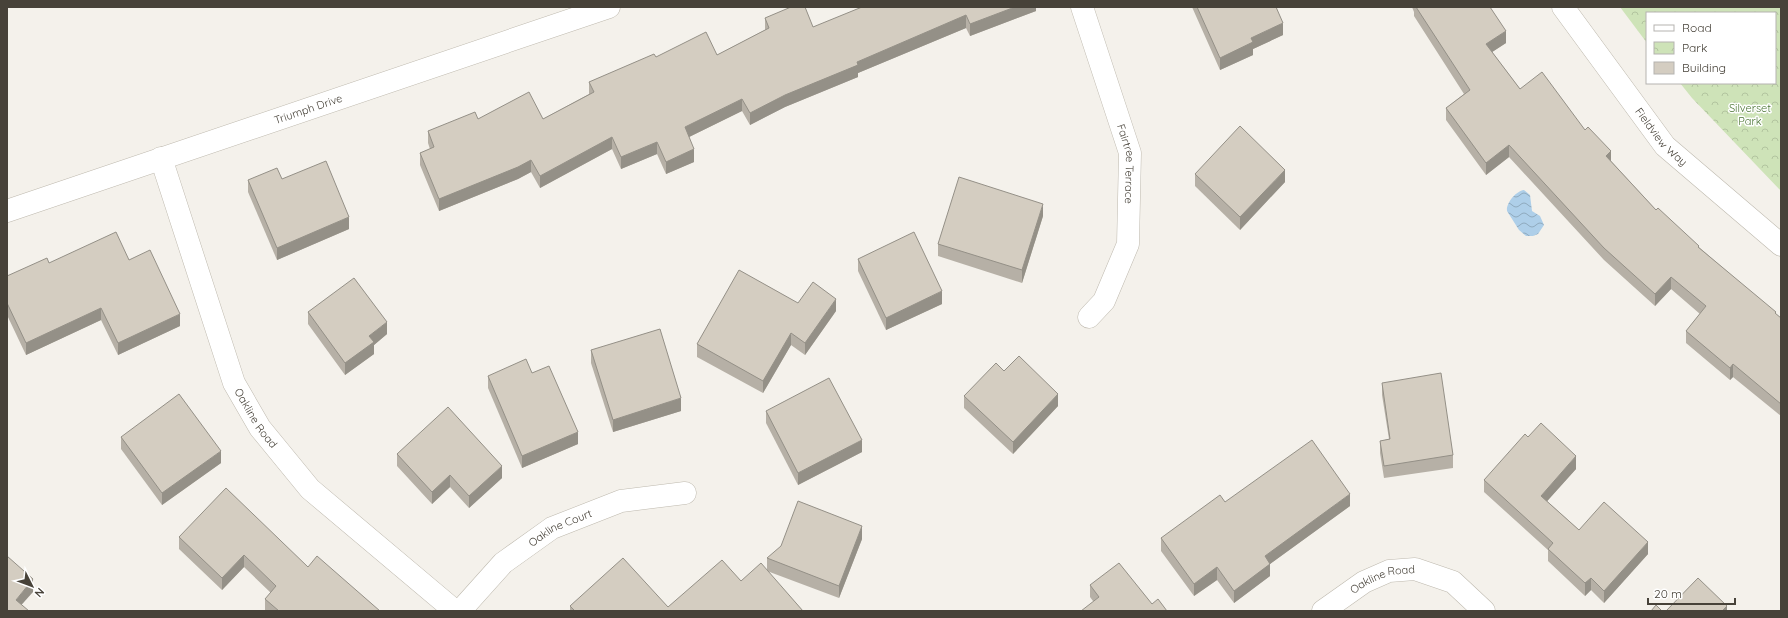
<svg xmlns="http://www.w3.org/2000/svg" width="1788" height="618" viewBox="0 0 1788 618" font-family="Quicksand,sans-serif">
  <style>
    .park { fill: url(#park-crowns) }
    .water { fill: url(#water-waves) }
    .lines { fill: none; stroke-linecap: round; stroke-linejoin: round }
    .minor-casing { stroke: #beb9ae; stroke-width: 23 }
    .minor { stroke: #fff; stroke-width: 22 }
    .wall { fill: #b6b0a6 }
    .shaded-wall { fill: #949087 }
    .building { fill: #d4cdc1; stroke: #949087 }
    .labels { text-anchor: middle; stroke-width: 3; stroke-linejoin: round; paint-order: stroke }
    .park-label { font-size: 11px; fill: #497332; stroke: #fff }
    .street-label { font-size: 11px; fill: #474239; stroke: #fff }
  </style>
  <defs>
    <pattern id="park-crowns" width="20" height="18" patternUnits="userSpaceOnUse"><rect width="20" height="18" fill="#cee3b8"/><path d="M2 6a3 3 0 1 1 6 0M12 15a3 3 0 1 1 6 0" fill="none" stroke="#b2c49f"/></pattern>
    <pattern id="water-waves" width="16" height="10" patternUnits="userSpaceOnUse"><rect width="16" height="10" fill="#aecfe9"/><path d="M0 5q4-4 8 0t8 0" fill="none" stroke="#8faabe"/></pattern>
  </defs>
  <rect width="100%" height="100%" fill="#f4f1eb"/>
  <polygon class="park" points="1620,7 1781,7 1781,191 1692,98 1680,83 1775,83 1775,13 1647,13 1647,43"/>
  <path class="water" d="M1524 190 1530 195 1532 211 1540 216 1544 225 1538 234 1533 236H1526L1519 230 1507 211C1506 203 1516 191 1524 190Z"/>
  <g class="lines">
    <g class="minor-casing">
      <g id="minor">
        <path id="s1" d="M1082 7 1130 153 1128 244 1104 301 1089 317"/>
        <path id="s2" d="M1563 7 1665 146 1781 245"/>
        <path id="s3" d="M161 158 234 383 260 428 310 489 455 611"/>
        <path id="s4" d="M7 211 609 7"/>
        <path id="s5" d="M460 611 503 563 552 528 621 501 685 493"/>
        <path id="s6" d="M1323 611 1364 582 1389 571 1415 569 1453 582 1484 611"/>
      </g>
    </g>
    <use href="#minor" class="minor"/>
  </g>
  <g class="wall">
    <polygon points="1036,7 1036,11 970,36 966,28 858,73 858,77 785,107 750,125 742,111 689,137 694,162 666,174 657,154 621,169 612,149 540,188 531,172 518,179 439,211 420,165 420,153 430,149 428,143 428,131 478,119 543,119 589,94 589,82 656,57 717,55 765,30 765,18 813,27"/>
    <polygon points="1192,7 1276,7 1283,35 1253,49 1253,55 1220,70"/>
    <polygon points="1412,7 1490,7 1506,43 1492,52 1520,89 1585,130 1611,161 1656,210 1781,318 1781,416 1733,377 1730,380 1686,343 1686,331 1700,314 1671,289 1655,306 1604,260 1509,157 1486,175 1446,120 1446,108 1464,94 1414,16 1414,12"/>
    <polygon points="1195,174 1285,182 1240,230 1195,186"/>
    <polygon points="248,180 349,229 277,260 248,192"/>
    <polygon points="1043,216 1022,283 938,256 938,244"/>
    <polygon points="858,259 942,304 886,330 858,271"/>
    <polygon points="129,260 180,326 118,355 101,320 26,355 7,315 7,276 49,263"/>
    <polygon points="836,311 805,355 791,345 763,393 697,357 697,344"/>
    <polygon points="308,312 387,334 374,345 374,354 345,375 308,324"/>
    <polygon points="591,350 681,411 613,432 591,363"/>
    <polygon points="1004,371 1058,406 1013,454 964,408 964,396"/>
    <polygon points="532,373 578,444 522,468 488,388 488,376"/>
    <polygon points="1382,383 1453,455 1453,468 1384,478 1380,453 1380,441 1389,439 1382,395"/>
    <polygon points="766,411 862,452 798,485 766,423"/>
    <polygon points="121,437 221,463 162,505 121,449"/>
    <polygon points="1528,437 1576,469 1547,501 1579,530 1648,554 1604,603 1591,590 1585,596 1548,561 1548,550 1484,492 1484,480"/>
    <polygon points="397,454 502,478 469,508 450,487 432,504 397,466"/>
    <polygon points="1225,502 1350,506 1270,564 1270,576 1234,603 1217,580 1194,596 1161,551 1161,538"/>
    <polygon points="179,537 308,567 380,611 265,611 265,599 271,593 244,567 222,590 179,549"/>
    <polygon points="862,539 839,598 767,571 803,611 570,611 570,606 668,607 741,581 767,570 767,558"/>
    <polygon points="1090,585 1152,604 1093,601 1090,597"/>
  </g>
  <g class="shaded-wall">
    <polygon points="1015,7 1036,7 1036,11 970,36 970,24"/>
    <polygon points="966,15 966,28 858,73 858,77 785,107 750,125 750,113 785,95 857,62"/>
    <polygon points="1283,23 1283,35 1253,49 1253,55 1220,70 1220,58 1251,38"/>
    <polygon points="1506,31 1506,43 1486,56 1486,44"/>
    <polygon points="742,99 742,111 685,139 685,127"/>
    <polygon points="612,137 612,149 540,188 540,176"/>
    <polygon points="657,142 657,154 621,169 621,157"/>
    <polygon points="1509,145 1509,157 1486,175 1486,163"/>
    <polygon points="694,149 694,162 666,174 666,162"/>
    <polygon points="1611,151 1611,163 1606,156"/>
    <polygon points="531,160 531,172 518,179 439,211 439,199"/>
    <polygon points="1285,170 1285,182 1240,230 1240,217"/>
    <polygon points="1043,204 1043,216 1022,283 1022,270"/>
    <polygon points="349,217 349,229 277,260 277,248"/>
    <polygon points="1671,277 1671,289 1655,306 1655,294"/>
    <polygon points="942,291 942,304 886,330 886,318"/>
    <polygon points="836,299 836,311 805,355 805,343"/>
    <polygon points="101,308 101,320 26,355 26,343"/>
    <polygon points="180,314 180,326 118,355 118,343"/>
    <polygon points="387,322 387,334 374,345 374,354 345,375 345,363 369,336"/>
    <polygon points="791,333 791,345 763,393 763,381"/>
    <polygon points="1733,364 1733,377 1730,380 1730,368"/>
    <polygon points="1058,394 1058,406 1013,454 1013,442"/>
    <polygon points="681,398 681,411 613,432 613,420"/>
    <polygon points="578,432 578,444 522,468 522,456"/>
    <polygon points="862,440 862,452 798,485 798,473"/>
    <polygon points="221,451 221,463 162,505 162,493"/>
    <polygon points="1576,456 1576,469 1541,508 1541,496"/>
    <polygon points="502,466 502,478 469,508 469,496"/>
    <polygon points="450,475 450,487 432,504 432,492"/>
    <polygon points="1350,494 1350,506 1270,564 1270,576 1234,603 1234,591 1265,556"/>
    <polygon points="862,526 862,539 839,598 839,586"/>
    <polygon points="1648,542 1648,554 1604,603 1604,591"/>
    <polygon points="244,555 244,567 222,590 222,578"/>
    <polygon points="1217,567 1217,580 1194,596 1194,584"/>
    <polygon points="1591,578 1591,590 1585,596 1585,583"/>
    <polygon points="33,579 33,592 16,611 16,600"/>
    <polygon points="1727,606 1727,611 1722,611"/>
  </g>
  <g class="building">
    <polygon points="791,7 805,7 813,27 862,7 1015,7 970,24 966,15 857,62 858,65 785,95 750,113 742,99 685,127 694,149 666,162 657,142 621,157 612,137 540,176 531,160 518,167 439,199 420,153 434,147 428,131 475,112 478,119 529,92 543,119 594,92 589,82 654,54 656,57 706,32 717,55 769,28 765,18"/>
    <polygon points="1197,7 1276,7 1283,23 1251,38 1253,42 1220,58"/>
    <polygon points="1416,7 1490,7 1506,31 1486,44 1520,89 1542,72 1585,130 1588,127 1611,151 1606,156 1656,210 1658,208 1699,246 1698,247 1776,312 1775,313 1781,318 1781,404 1733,364 1730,368 1686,331 1706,306 1671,277 1655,294 1604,248 1509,145 1486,163 1446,108 1470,90"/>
    <polygon points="1240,126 1285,170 1240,217 1195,174"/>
    <polygon points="326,161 349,217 277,248 248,180 277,168 282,179"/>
    <polygon points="959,177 1043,204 1022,270 938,244"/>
    <polygon points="116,232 129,260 150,250 180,314 118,343 101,308 26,343 7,303 7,276 47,258 49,263"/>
    <polygon points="914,232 942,291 886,318 858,259"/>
    <polygon points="739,270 798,303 813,282 836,299 805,343 791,333 763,381 697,344"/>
    <polygon points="354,278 387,322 369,336 374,342 345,363 308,312"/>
    <polygon points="660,329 681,398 613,420 591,350"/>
    <polygon points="1019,356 1058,394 1013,442 964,396 996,363 1004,371"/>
    <polygon points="526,359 532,373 549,366 578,432 522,456 488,376"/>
    <polygon points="1441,373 1453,455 1384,466 1380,441 1390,439 1382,383"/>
    <polygon points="829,378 862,440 798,473 766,411"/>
    <polygon points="179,394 221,451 162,493 121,437"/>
    <polygon points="448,407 502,466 469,496 450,475 432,492 397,454"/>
    <polygon points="1541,423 1576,456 1541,496 1579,530 1604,502 1648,542 1604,591 1591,578 1585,583 1548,549 1553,543 1484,480 1525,434 1528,437"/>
    <polygon points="1312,440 1350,494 1265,556 1270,564 1234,591 1217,567 1194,584 1161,538 1220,495 1225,502"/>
    <polygon points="226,488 308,567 317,556 380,611 279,611 265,599 276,586 244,555 222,578 179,537"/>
    <polygon points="798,501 862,526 839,586 767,558 781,546"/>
    <polygon points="7,556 33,579 16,600 29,611 7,611"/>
    <polygon points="623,558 668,607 722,560 741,581 761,563 803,611 575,611 570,606"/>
    <polygon points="1119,563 1152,604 1158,599 1167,611 1081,611 1099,597 1090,585"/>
    <polygon points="1698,578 1727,606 1722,611 1666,611"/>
    <polygon points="1656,605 1662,611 1651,611"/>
  </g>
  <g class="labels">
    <g class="park-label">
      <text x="1750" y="112">Silverset<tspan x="1750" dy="13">Park</tspan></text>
    </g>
    <g class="street-label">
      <text dy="4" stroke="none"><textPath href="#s4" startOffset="318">Triumph Drive</textPath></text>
      <text dy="4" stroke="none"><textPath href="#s2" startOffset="163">Fieldview Way</textPath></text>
      <text dy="4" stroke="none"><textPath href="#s1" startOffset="164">Fairtree Terrace</textPath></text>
      <text dy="4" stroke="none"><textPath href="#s3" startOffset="278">Oakline Road</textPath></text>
      <text dy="4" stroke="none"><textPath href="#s5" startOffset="132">Oakline Court</textPath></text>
      <text dy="4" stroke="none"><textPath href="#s6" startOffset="69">Oakline Road</textPath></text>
    </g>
  </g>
  <rect width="1788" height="618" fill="none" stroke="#474239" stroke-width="16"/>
  <rect x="1646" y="12" width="130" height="72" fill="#ffffff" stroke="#b5b3b0"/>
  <rect x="1654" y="25" width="20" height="6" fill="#ffffff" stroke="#b5b3b0"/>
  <text x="1682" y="32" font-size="12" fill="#474239">Road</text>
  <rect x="1654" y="42" width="20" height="12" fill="url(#park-crowns)" stroke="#b5b3b0"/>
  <text x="1682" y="52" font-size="12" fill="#474239">Park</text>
  <rect x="1654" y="62" width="20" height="12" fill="#d4cdc1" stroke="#b5b3b0"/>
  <text x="1682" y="72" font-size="12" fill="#474239">Building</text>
  <g transform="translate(32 586) rotate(132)" stroke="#ffffff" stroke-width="3" paint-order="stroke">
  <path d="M0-3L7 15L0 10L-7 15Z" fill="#474239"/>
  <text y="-6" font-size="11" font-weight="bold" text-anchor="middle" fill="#474239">N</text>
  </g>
  <path d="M1648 598v6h87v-6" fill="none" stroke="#474239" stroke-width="2"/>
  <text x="1654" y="598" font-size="12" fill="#474239" stroke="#ffffff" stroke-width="3" paint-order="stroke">20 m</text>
</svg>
